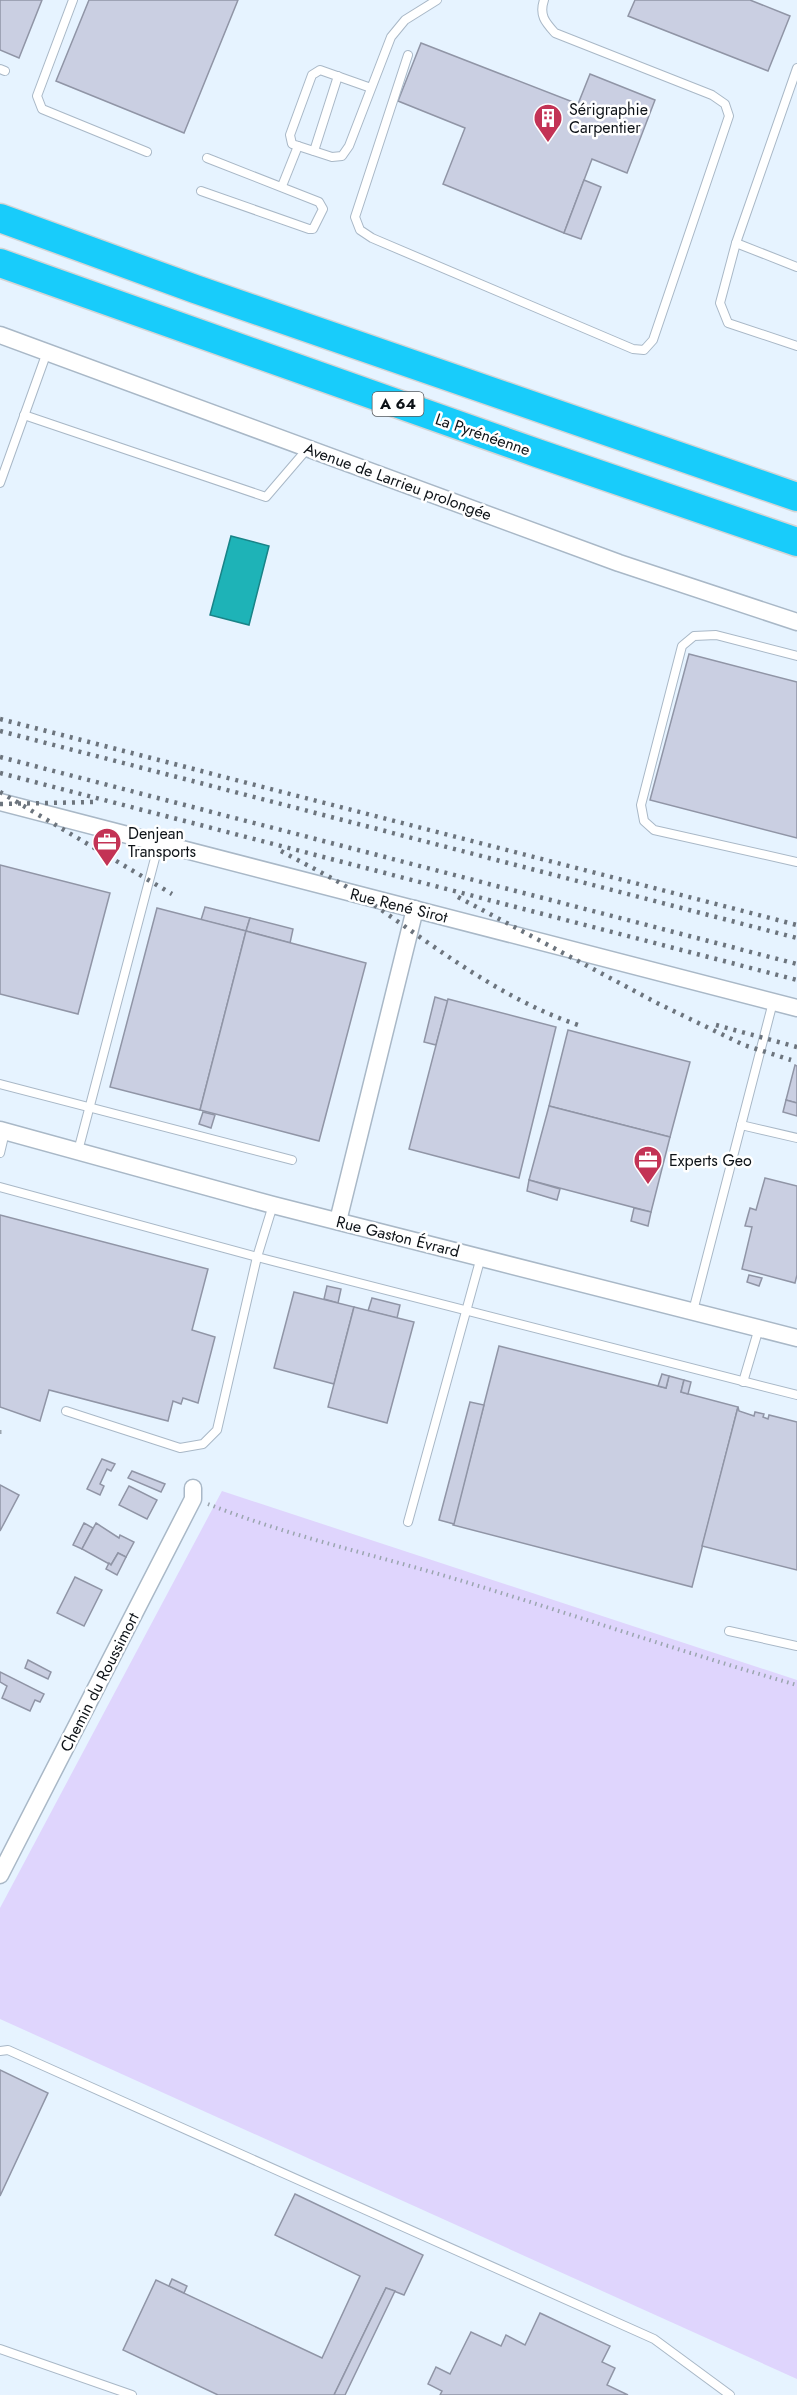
<svg xmlns="http://www.w3.org/2000/svg" width="797" height="2395" viewBox="0 0 797 2395" font-family="Jost,sans-serif">
  <style>
    .green { fill: #dfd5fd }
    .water { fill: #1eb3b7; stroke: #198387; stroke-width: 1.5 }
    .building { fill: #cacfe2; stroke: #9095a6; stroke-width: 1.5 }
    .lines { fill: none; stroke-linecap: round; stroke-linejoin: round }
    .service-casing { stroke: #a9b8c7; stroke-width: 10 }
    .minor-casing { stroke: #a9b8c7; stroke-width: 19 }
    .motorway-casing { stroke: #d3d4d5; stroke-width: 31 }
    .path { stroke: #9ba5af; stroke-width: 4; stroke-dasharray: 1.5 4.5; stroke-linecap: butt }
    .service { stroke: #fff; stroke-width: 8 }
    .minor { stroke: #fff; stroke-width: 16 }
    .motorway { stroke: #18ccfb; stroke-width: 28 }
    .rail { stroke: #6c747d; stroke-width: 4.5; stroke-dasharray: 3 6; stroke-linecap: butt }
    .labels { text-anchor: middle; stroke-width: 5; stroke-linejoin: round; paint-order: stroke }
    .shield { fill: #fff; stroke: #56595d; stroke-width: 1.5 }
    .shield-label { font-size: 15px; font-weight: bold; fill: #0d1217 }
    .poi-label { font-size: 16px; fill: #0d1217; stroke: #fff; text-anchor: start }
    .street-label { font-size: 16px; fill: #0d1217; stroke: #fff }
  </style>
  <rect width="100%" height="100%" fill="#e6f3ff"/>
  <polygon class="green" points="222,1491 797,1680 797,2379 0,2019 0,1908"/>
  <polygon class="water" points="231,536 269,546 249,625 210,615"/>
  <g class="building">
    <polygon points="0,0 42,0 19,58 0,50"/>
    <polygon points="89,0 238,0 184,133 56,81"/>
    <polygon points="635,0 750,0 790,16 768,71 628,16"/>
    <polygon points="421,43 578,104 590,74 655,100 627,173 592,159 564,233 443,184 465,128 398,101"/>
    <polygon points="584,180 601,187 581,239 564,233"/>
    <polygon points="689,654 797,682 797,838 650,800"/>
    <polygon points="0,865 110,893 78,1014 0,994"/>
    <polygon points="205,907 250,918 246,931 201,920"/>
    <polygon points="157,908 246,931 200,1110 110,1087"/>
    <polygon points="250,918 293,929 290,943 246,931"/>
    <polygon points="246,931 366,963 319,1141 200,1110"/>
    <polygon points="435,997 448,1001 436,1045 424,1042"/>
    <polygon points="448,999 556,1027 519,1178 409,1149"/>
    <polygon points="568,1030 690,1062 670,1137 549,1106"/>
    <polygon points="795,1065 797,1066 797,1103 786,1100"/>
    <polygon points="786,1100 797,1103 797,1116 783,1112"/>
    <polygon points="549,1106 670,1137 651,1212 529,1180"/>
    <polygon points="203,1112 215,1115 211,1128 199,1124"/>
    <polygon points="765,1178 797,1186 797,1275 795,1283 742,1269 752,1227 745,1226 750,1208 756,1210"/>
    <polygon points="529,1180 560,1189 557,1200 527,1191"/>
    <polygon points="634,1208 651,1212 648,1226 631,1221"/>
    <polygon points="0,1215 208,1269 192,1330 215,1337 198,1403 183,1398 181,1404 173,1401 168,1421 49,1390 40,1421 0,1407"/>
    <polygon points="749,1275 762,1278 759,1286 747,1282"/>
    <polygon points="327,1286 341,1289 338,1303 324,1299"/>
    <polygon points="294,1292 354,1307 334,1384 274,1368"/>
    <polygon points="372,1298 400,1305 397,1318 368,1311"/>
    <polygon points="354,1307 414,1322 387,1423 328,1407"/>
    <polygon points="499,1346 666,1388 669,1376 684,1380 681,1392 738,1407 692,1587 453,1525"/>
    <polygon points="662,1374 669,1376 666,1388 658,1386"/>
    <polygon points="684,1380 691,1382 688,1394 681,1392"/>
    <polygon points="470,1402 484,1405 454,1524 439,1520"/>
    <polygon points="738,1407 739,1411 754,1416 755,1412 764,1414 763,1417 768,1419 769,1415 797,1422 797,1570 702,1546"/>
    <polygon points="102,1459 115,1464 111,1471 107,1469 100,1484 104,1486 100,1495 87,1489"/>
    <polygon points="132,1471 165,1484 161,1492 128,1478"/>
    <polygon points="0,1485 19,1495 0,1531"/>
    <polygon points="129,1486 157,1500 147,1519 119,1505"/>
    <polygon points="84,1523 93,1528 82,1549 73,1545"/>
    <polygon points="96,1523 119,1538 120,1535 134,1542 126,1557 118,1553 111,1565 82,1549"/>
    <polygon points="118,1553 126,1557 117,1575 106,1569 109,1563 111,1565"/>
    <polygon points="75,1577 102,1590 84,1626 57,1613"/>
    <polygon points="28,1660 51,1672 48,1679 25,1668"/>
    <polygon points="0,1672 44,1694 40,1702 35,1700 30,1711 2,1698 7,1686 0,1682"/>
    <polygon points="0,2070 48,2093 0,2196"/>
    <polygon points="295,2194 423,2255 404,2295 386,2288 334,2395 218,2395 123,2350 156,2280 322,2358 360,2276 275,2235"/>
    <polygon points="172,2279 187,2286 184,2293 169,2286"/>
    <polygon points="386,2288 395,2291 345,2395 334,2395"/>
    <polygon points="540,2313 610,2346 602,2362 615,2368 607,2385 628,2395 440,2395 442,2391 428,2384 436,2367 450,2374 471,2332 501,2346 506,2335 525,2345"/>
  </g>
  <g class="lines">
    <g class="service-casing">
      <g id="service">
        <polyline points="73,0 37,96 42,109 147,152"/>
        <path d="M408 55 355 217 360 230 372 238 633 349 644 350 653 340 729 116 725 104 712 95 555 33C545 22 539 15 544 0"/>
        <polyline points="797,68 736,243 720,303 728,323 797,346"/>
        <polyline points="0,69 5,71"/>
        <polyline points="371,88 320,70 312,75 290,135 292,144 332,157 342,156 349,146 391,37 405,20 437,0"/>
        <polyline points="314,151 338,76"/>
        <polyline points="282,186 298,146"/>
        <polyline points="201,191 309,229 313,229 323,209 319,202 207,158"/>
        <polyline points="736,243 797,267"/>
        <polyline points="24,415 266,497 308,448"/>
        <polyline points="0,483 47,352"/>
        <polyline points="797,656 716,635 694,636 682,646 641,805 644,821 654,830 797,862"/>
        <polyline points="0,1084 292,1160"/>
        <polyline points="741,1125 797,1138"/>
        <polyline points="78,1151 159,843"/>
        <polyline points="0,1153 5,1132"/>
        <polyline points="0,1187 257,1257 797,1395"/>
        <polyline points="693,1311 773,1002"/>
        <polyline points="743,1382 759,1328"/>
        <polyline points="66,1411 180,1448 203,1444 217,1430 257,1257 273,1205"/>
        <polyline points="408,1522 481,1257"/>
        <polyline points="729,1631 797,1646"/>
        <polyline points="0,2051 8,2050 654,2339 730,2395"/>
        <polyline points="0,2349 132,2395"/>
      </g>
    </g>
    <g class="minor-casing">
      <g id="minor">
        <polyline points="0,335 619,563 797,622"/>
        <polyline points="0,802 797,1008"/>
        <polyline points="0,1130 273,1205 797,1338"/>
        <polyline points="338,1221 415,909"/>
        <polyline points="0,1875 193,1499 193,1488"/>
      </g>
    </g>
    <g class="motorway-casing">
      <g id="motorway">
        <polyline points="0,218 195,289 797,497"/>
        <polyline points="0,263 537,453 797,542"/>
      </g>
    </g>
    <g class="path">
      <polyline points="0,1432 2,1432"/>
      <path d="M208 1504C293 1538 385 1557 472 1584 581 1617 688 1654 797 1685"/>
    </g>
    <use href="#service" class="service"/>
    <use href="#minor" class="minor"/>
    <use href="#motorway" class="motorway"/>
    <g class="rail">
      <polyline points="0,719 797,925"/>
      <polyline points="0,731 797,938"/>
      <polyline points="0,757 797,964"/>
      <polyline points="0,773 797,980"/>
      <polyline points="0,792 172,894"/>
      <polyline points="0,804 93,802"/>
      <path d="M281 851C308 866 336 879 361 896 432 944 499 999 581 1026"/>
      <polyline points="458,897 657,1003 744,1045 791,1060"/>
      <polyline points="716,1025 797,1047"/>
    </g>
  </g>
  <defs>
    <g id="building-pin" transform="scale(1.5)"><path d="M0 17L-7.5 6A9.5 9.5 0 1 1 7.5 6Z" fill="#c33355" stroke="#fff"/><path d="M-4-6H4V6H1V3H-1V6H-4ZM-2.5-4.3h1.7v1.8h-1.7ZM.8-4.3h1.7v1.8H.8ZM-2.5-1h1.7V.8h-1.7ZM.8-1h1.7V.8H.8Z" fill="#fff"/></g>
    <g id="office-pin" transform="scale(1.5)"><path d="M0 17L-7.5 6A9.5 9.5 0 1 1 7.5 6Z" fill="#c33355" stroke="#fff"/><path d="M-6-3h4V-5.5h4V-3h4V5H-6ZM-1-4.5V-3h2v-1.5ZM-6 0V1H6V0Z" fill="#fff"/></g>
  </defs>
  <g fill-rule="evenodd">
    <use href="#building-pin" x="548" y="118"/>
    <use href="#office-pin" x="107" y="842"/>
    <use href="#office-pin" x="648" y="1160"/>
  </g>
  <g class="labels">
    <rect class="shield" x="372.5" y="392" width="51" height="24" rx="4.5"/>
    <g class="shield-label">
      <text x="398" y="409">A 64</text>
    </g>
    <g class="poi-label">
      <text x="569" y="115">Sérigraphie<tspan x="569" dy="18">Carpentier</tspan></text>
      <text x="128" y="839">Denjean<tspan x="128" dy="18">Transports</tspan></text>
      <text x="669" y="1166">Experts Geo</text>
    </g>
    <g class="street-label">
      <text transform="translate(483 434) rotate(19)" y="6">La Pyrénéenne</text>
      <text transform="translate(398 481) rotate(20)" y="6">Avenue de Larrieu prolongée</text>
      <text transform="translate(399 905) rotate(14)" y="6">Rue René Sirot</text>
      <text transform="translate(398 1236) rotate(14)" y="6">Rue Gaston Évrard</text>
      <text transform="translate(99 1682) rotate(-63)" y="6">Chemin du Roussimort</text>
    </g>
  </g>
</svg>
